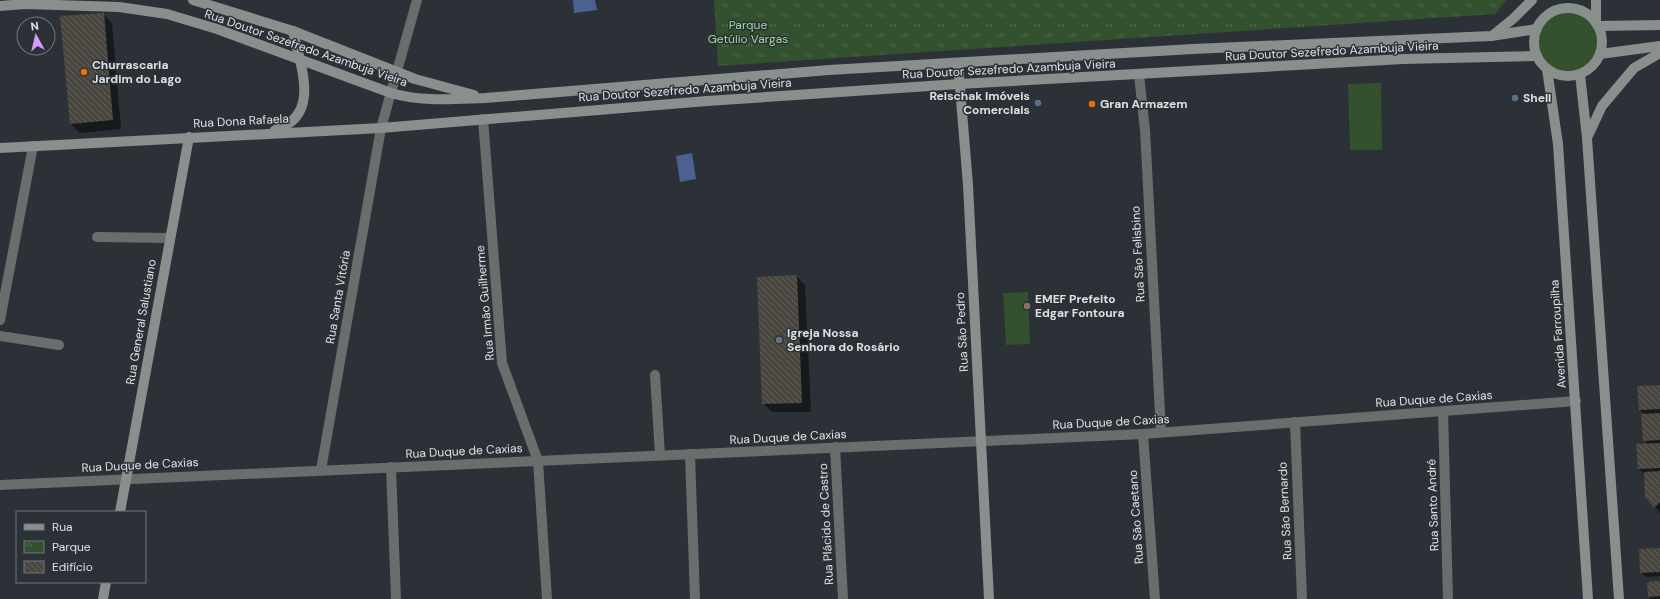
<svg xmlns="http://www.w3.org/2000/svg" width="1660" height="599" viewBox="0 0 1660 599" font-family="'DM Sans',sans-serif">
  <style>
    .green { fill: #33502f }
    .park { fill: url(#park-tufts) }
    .water { fill: #4a6191 }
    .shadow { fill: #0007 }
    .building { fill: url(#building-back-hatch) }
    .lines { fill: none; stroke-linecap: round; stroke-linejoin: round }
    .street { stroke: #696d6b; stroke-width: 10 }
    .secondary { stroke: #898f8c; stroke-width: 10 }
    .food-dot { fill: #e8710a; stroke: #2b3136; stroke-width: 1.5 }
    .service-dot { fill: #5c6f8a; stroke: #2b3136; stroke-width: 1.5 }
    .education-dot { fill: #8d6e63; stroke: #2b3136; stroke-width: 1.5 }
    .worship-dot { fill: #6b7280; stroke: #2b3136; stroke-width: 1.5 }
    .labels { text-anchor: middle; stroke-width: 3; stroke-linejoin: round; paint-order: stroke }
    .park-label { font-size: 12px; fill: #9fdb96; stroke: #2b3136 }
    .street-label { font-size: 12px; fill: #dde1e4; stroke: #2b3136 }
    .poi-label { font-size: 12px; font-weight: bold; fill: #dde1e4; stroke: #2b3136; text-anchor: start }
  </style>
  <defs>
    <pattern id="park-tufts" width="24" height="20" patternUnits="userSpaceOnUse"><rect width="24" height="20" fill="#33502f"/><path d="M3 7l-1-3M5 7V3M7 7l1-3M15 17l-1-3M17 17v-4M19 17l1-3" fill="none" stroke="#50694d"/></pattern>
    <pattern id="building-back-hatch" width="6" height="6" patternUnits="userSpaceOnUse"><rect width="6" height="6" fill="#49453f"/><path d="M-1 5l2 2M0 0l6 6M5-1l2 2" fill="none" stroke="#63605b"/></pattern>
  </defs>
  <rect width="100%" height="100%" fill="#2b3136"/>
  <g class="green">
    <circle cx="1568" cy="42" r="29"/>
    <polygon points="1381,83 1382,150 1350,150 1348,84"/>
    <polygon points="1028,292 1030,344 1006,345 1003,293"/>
  </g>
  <polygon class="park" points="714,0 1506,0 1495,14 718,66"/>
  <g class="water">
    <polygon points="573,0 595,0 597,10 574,13"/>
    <polygon points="692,153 696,179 680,182 676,156"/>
  </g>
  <g class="shadow">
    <polygon points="103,14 112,23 121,129 80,133 71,124"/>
    <polygon points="796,276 805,285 811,412 772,412 763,403"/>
    <polygon points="1660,386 1660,513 1646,496 1646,476 1639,469 1648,444 1644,440 1645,415 1640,410"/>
    <polygon points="1660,549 1660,576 1646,577 1641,573"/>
    <polygon points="1660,582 1660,599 1651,599 1649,597"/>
  </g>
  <g class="building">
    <polygon points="104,13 113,120 70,124 60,16"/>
    <polygon points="797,275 802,403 762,404 757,277"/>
    <polygon points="1660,385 1660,409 1639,410 1637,386"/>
    <polygon points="1660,413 1660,440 1643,441 1641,414"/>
    <polygon points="1660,443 1660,468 1638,469 1636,444"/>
    <polygon points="1660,471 1660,502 1654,508 1645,497 1644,472"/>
    <polygon points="1660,548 1660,572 1640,573 1639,549"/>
    <polygon points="1660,581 1660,596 1648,597 1647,582"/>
  </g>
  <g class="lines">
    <g class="street">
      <polyline points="1139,75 1145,130 1161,432"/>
      <polyline points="483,119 502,363 538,461 547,599"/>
      <polyline points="97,237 170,238"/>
      <polyline points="0,320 33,146"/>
      <polyline points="0,336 59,345"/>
      <polyline points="655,375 660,455"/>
      <polyline points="1443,411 1448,599"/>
      <polyline points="1295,422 1302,599"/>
      <polyline points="1143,434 1155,599"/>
      <polyline points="835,447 843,599"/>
      <polyline points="690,454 695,599"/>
      <polyline points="391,467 396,599"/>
      <polyline points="321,470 381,128 417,0"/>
      <polyline points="0,485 1143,434 1576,401"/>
    </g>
    <g class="secondary">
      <polyline points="193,0 293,31 415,79 474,95"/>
      <polyline points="1596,0 1596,23"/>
      <path d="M0 6 25 4 119 7 167 14 217 29 391 93C422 102 453 99 485 98L829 70 1193 49 1491 36 1537 29"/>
      <circle cx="1568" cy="42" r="34"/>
      <polyline points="1598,26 1660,25"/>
      <polyline points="1492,36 1514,18 1532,0"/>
      <polyline points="1600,54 1660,46"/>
      <polyline points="958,63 968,185 989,599"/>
      <polyline points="1547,69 1558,144 1588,599"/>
      <polyline points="1580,74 1587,138 1619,599"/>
      <path d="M275 130C322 116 300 65 293 31"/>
      <polyline points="1587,138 1602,106 1634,68 1660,53"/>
      <polyline points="0,148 381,128 707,101 959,84 1403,59 1537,56"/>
      <polyline points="120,512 189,137"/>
      <polyline points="103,599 106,582"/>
    </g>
  </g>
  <g class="food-dot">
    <circle cx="84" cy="72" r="4"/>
    <circle cx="1092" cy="104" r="4"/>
  </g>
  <g class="service-dot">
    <circle cx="1515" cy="98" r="4"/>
    <circle cx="1038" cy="103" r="4"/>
  </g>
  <circle class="education-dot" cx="1027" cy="306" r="4"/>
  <circle class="worship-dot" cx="779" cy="340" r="4"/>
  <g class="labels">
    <g class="park-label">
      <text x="748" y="29">Parque<tspan x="748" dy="14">Getúlio Vargas</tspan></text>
    </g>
    <g class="street-label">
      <text transform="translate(306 48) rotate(19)" y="4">Rua Doutor Sezefredo Azambuja Vieira</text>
      <text transform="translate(1332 51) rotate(-3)" y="4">Rua Doutor Sezefredo Azambuja Vieira</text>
      <text transform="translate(1009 69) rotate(-3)" y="4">Rua Doutor Sezefredo Azambuja Vieira</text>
      <text transform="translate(685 90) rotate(-4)" y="4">Rua Doutor Sezefredo Azambuja Vieira</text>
      <text transform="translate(241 121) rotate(-3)" y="4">Rua Dona Rafaela</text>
      <text transform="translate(1138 254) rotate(-93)" y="4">Rua São Felisbino</text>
      <text transform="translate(338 297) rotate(-80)" y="4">Rua Santa Vitória</text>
      <text transform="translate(485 303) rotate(-95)" y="4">Rua Irmão Guilherme</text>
      <text transform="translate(141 322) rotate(-80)" y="4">Rua General Salustiano</text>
      <text transform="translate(962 332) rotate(-93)" y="4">Rua São Pedro</text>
      <text transform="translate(1558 334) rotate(-94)" y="4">Avenida Farroupilha</text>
      <text transform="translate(1434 399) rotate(-4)" y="4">Rua Duque de Caxias</text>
      <text transform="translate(1111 422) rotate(-3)" y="4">Rua Duque de Caxias</text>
      <text transform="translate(788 437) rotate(-3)" y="4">Rua Duque de Caxias</text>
      <text transform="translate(464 451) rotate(-3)" y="4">Rua Duque de Caxias</text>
      <text transform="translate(140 465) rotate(-3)" y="4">Rua Duque de Caxias</text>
      <text transform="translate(1433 505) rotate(-92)" y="4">Rua Santo André</text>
      <text transform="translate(1285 511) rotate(-93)" y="4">Rua São Bernardo</text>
      <text transform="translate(1136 517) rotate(-94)" y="4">Rua São Caetano</text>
      <text transform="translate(826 524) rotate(-93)" y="4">Rua Plácido de Castro</text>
    </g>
    <g class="poi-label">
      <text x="92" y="69">Churrascaria<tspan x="92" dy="14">Jardim do Lago</tspan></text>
      <text x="1030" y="100" text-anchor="end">Reischak Imóveis<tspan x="1030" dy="14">Comerciais</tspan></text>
      <text x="1523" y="102">Shell</text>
      <text x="1100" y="108">Gran Armazem</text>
      <text x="1035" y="303">EMEF Prefeito<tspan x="1035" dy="14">Edgar Fontoura</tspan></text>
      <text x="787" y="337">Igreja Nossa<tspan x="787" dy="14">Senhora do Rosário</tspan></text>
    </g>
  </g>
  <rect x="16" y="511" width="130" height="72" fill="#2b3136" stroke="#72777c"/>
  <rect x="24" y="524" width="20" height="6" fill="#898f8c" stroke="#72777c"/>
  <text x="52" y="531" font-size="12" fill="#dde1e4">Rua</text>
  <rect x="24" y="541" width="20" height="12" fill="url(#park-tufts)" stroke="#72777c"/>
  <text x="52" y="551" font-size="12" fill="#dde1e4">Parque</text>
  <rect x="24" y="561" width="20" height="12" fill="url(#building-back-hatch)" stroke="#72777c"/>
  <text x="52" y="571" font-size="12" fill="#dde1e4">Edifício</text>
  <g transform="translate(36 36) rotate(352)"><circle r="19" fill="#2b3136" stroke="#72777c"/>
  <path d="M0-3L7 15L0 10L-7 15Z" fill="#d69bfa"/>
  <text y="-6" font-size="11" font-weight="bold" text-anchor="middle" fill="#dde1e4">N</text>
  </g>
</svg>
